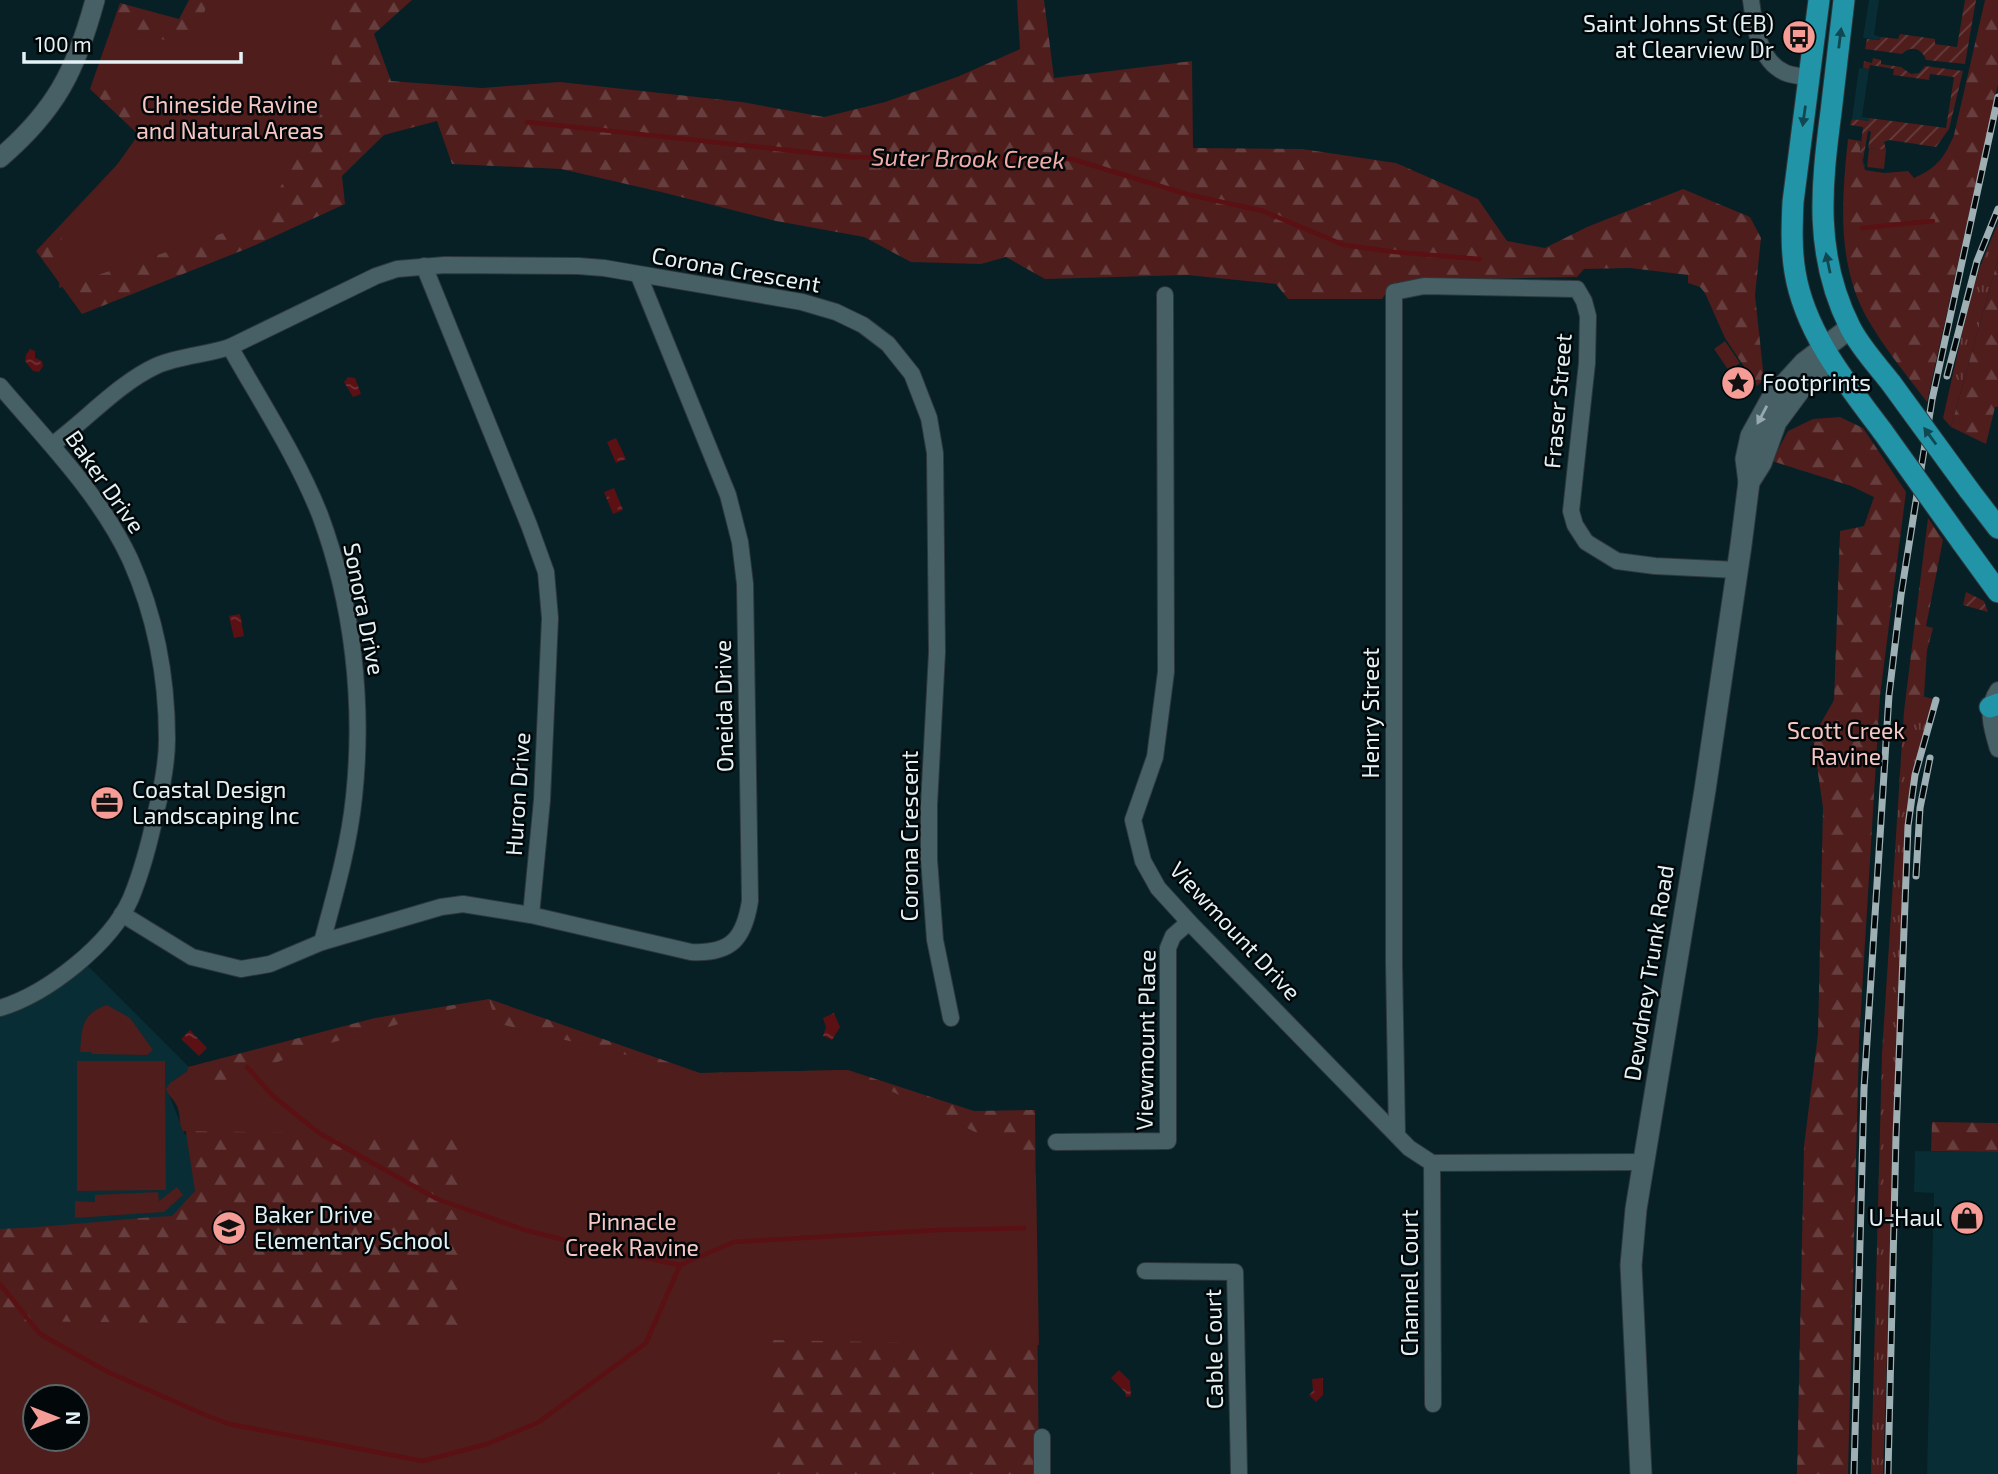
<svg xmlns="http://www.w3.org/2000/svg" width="1998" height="1474" viewBox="0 0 1998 1474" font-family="'Exo 2',sans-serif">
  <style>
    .built { fill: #082d34 }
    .grass { fill: url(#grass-tufts) }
    .forest { fill: url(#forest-firs); fill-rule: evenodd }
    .park { fill: #4e1d1c; fill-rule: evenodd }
    .garden { fill: url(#garden-furrows) }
    .water { fill: url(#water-ripples) }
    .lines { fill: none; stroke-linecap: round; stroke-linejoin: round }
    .stream { stroke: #5b1014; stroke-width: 4.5 }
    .minor-casing { stroke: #2e383c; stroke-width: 18 }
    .tertiary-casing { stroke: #2e383c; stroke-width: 21 }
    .secondary-casing { stroke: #2e383c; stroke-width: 23 }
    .primary-casing { stroke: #2e383c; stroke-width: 23 }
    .minor { stroke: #466066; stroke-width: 16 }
    .tertiary { stroke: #466066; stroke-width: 19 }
    .secondary { stroke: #466066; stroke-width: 21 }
    .primary { stroke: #2194a8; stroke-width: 21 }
    .rail-casing { stroke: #9eb0b4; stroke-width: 7 }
    .rail { stroke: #02080a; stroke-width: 4.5; stroke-dasharray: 13; stroke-linecap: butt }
    .primary-bridge-casing { stroke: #2e383c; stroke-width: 23; stroke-linecap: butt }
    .primary-bridge { stroke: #2194a8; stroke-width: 21 }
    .oneway { fill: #104751 }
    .oneway2 { fill: #95a9ae }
    .labels { text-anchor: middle; stroke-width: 5; stroke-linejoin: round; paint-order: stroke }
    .poi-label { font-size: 23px; fill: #e4f2f6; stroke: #02080a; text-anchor: start }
    .park-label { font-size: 23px; fill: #f7c7c3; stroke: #02080a }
    .street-label { font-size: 23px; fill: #e4f2f6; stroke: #02080a }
    .water-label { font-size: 24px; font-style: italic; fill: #f1aca7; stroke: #02080a }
  </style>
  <defs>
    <pattern id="grass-tufts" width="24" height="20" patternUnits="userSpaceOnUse" patternTransform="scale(1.75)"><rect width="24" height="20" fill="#4e1d1c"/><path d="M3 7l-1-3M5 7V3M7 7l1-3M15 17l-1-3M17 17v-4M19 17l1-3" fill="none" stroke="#673e3e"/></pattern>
    <pattern id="forest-firs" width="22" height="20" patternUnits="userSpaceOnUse" patternTransform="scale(1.75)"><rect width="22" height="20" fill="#4e1d1c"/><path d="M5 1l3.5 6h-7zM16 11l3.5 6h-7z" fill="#673e3e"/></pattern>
    <pattern id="garden-furrows" width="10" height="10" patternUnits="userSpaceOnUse" patternTransform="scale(1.75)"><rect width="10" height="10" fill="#4e1d1c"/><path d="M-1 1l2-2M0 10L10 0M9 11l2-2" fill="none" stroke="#673e3e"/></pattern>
    <pattern id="water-ripples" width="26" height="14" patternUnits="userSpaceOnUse" patternTransform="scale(1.75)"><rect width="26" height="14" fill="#5b1014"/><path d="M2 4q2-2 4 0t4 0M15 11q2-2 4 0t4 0" fill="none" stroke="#723337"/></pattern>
  </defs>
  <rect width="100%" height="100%" fill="#062025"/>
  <g class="built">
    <polygon points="1869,0 1879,0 1874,35 1881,37 1881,40 1863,38"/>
    <polygon points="1859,68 1869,69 1862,117 1869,118 1869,121 1852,119"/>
    <polygon points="82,960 191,1069 168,1092 185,1135 459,1134 0,1321 0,1008"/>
    <polygon points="1915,1151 1998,1152 1998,1474 1927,1474 1934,1193 1914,1192"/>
  </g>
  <g class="grass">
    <polygon points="1998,223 1998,259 1951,427 1943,418 1967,311 1979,269"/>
    <path d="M1919 695 1933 699C1920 748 1910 796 1904 846L1883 1474H1871L1882 1053 1904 711Z"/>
  </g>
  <g class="forest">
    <polygon points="189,0 412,0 374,34 391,81 482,88 560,82 742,102 824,117 885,102 957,77 1020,49 1017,0 1044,0 1054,78 1192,61 1193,148 1302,149 1396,163 1478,199 1507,241 1545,248 1587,227 1683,189 1750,217 1761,238 1755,295 1764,379 1757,386 1725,338 1705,293 1700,287 1688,283 1688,275 1630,268 1584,269 1577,277 1428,280 1393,283 1382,299 1288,299 1276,284 1187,275 1045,279 1006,257 981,264 911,262 864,237 776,221 661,192 561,169 452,164 437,121 384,135 342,176 345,204 251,247 82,314 36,251 142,138 90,89 120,3 179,19"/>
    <path d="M1985 0H1998V84L1927 402C1909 378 1889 354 1873 328 1836 271 1841 204 1848 139L1861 141 1860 152 1865 170 1884 173 1908 171 1914 178C1938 167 1944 158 1954 135Z"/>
    <polygon points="1998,259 1998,407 1995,407 1986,444 1951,427"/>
    <polygon points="1840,417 1863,428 1906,492 1880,696 1859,1042 1848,1474 1797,1474 1804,1146 1818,1034 1823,808 1813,737 1834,700 1840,531 1864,526 1874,497 1851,486 1772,461 1788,431 1813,419"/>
    <polygon points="1928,518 1943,540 1926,626 1933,628 1927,650 1924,696 1919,696 1904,711"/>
    <path d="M489 999 700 1073 848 1070 974 1111 1035 1110 1039 1474H0V1229C58 1227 115 1219 172 1216L195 1191 183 1113 188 1067 375 1018ZM35 1397H77V1439H35Z"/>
    <polygon points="1932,1122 1998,1123 1998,1152 1931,1151"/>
  </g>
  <g class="park">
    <polygon points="208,0 331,0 332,94 262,220 59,288 61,241 66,221 109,176 153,114 92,83 113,26 194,48"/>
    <polygon points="1869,148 1886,150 1884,169 1867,167"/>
    <polygon points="1725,341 1740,363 1729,371 1714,349"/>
    <path d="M489 999 496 1023 700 1073 848 1070 1016 1152 1036 1175 1039 1345 771 1340 773 1474H0V1321L458 1326 459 1135 183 1131C178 1123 181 1117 178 1109 176 1101 169 1097 166 1089L170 1083 192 1068 211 1088 316 1047ZM35 1397H77V1439H35Z"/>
    <path d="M107 1005 130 1018 153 1050 147 1055 92 1054 91 1052H80C82 1028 81 1014 107 1005Z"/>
    <polygon points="77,1061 165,1061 166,1190 77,1191"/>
    <polygon points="177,1187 183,1195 164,1212 75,1218 75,1201 95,1202 95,1195 158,1192 159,1201"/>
  </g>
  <g class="garden">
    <path d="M1965 0H1976L1965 64 1926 60C1922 48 1911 45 1902 54L1865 49 1867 39 1880 40 1881 37 1898 39 1900 34 1935 39V44L1957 47Z"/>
    <polygon points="1873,58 1881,60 1881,64 1901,67 1911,74 1919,73 1925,66 1963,71 1949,129 1936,147 1889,140 1884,142 1886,150 1868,148 1871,132 1868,131 1863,160 1866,171 1860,152 1863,127 1850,125 1852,119 1869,121 1869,118 1946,128 1954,77 1930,74 1929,80 1893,75 1894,69 1870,65 1869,69 1863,68 1864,61 1872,63"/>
    <polygon points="1966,592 1984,601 1988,612 1963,605"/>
  </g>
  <g class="water">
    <polygon points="30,349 35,351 35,358 42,361 43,366 39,372 33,371 25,361 26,355"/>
    <polygon points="348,377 355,378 361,394 353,397 344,382"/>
    <polygon points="616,438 626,459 616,463 607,442"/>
    <polygon points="614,488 623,510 613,514 604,492"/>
    <polygon points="240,614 244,636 234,638 229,616"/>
    <polygon points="834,1013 840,1027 832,1040 823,1036 826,1027 823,1018"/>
    <polygon points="190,1030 207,1048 199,1056 181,1039"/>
    <polygon points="1119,1370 1130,1381 1131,1396 1126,1397 1125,1392 1111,1378"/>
    <polygon points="1323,1378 1323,1395 1316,1402 1309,1395 1313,1391 1312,1379"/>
  </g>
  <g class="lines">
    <g class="stream">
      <polyline points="527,122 851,157 1072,159 1186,194 1263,211 1344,245 1395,252 1480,259"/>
      <polyline points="1862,228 1933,221"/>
      <polyline points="247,1067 273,1096 319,1133 437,1199 525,1230 604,1250 680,1265"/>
      <polyline points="0,1284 40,1334 110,1373 203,1414 229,1424 423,1461 487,1444 539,1422 646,1343 680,1265 734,1242 937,1230 1024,1228"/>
    </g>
    <g class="minor-casing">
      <g id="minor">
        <path d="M1751 0C1754 25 1759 62 1786 73 1793 76 1802 76 1809 77"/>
        <polyline points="424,266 529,525 546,572 550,618 542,800 531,915"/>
        <polyline points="1165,295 1166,672 1155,757 1133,820 1143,861 1158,888 1189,922 1409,1148 1432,1163 1646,1162"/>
        <path d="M230 347C261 402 297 457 320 515 353 604 364 703 354 797 349 846 335 894 322 942"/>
        <path d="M0 386C46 440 99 493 130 559 155 615 167 678 167 739 167 764 162 788 156 812 150 841 142 871 131 898 111 944 47 994 0 1008"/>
        <path d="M52 445C85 421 119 383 156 366 178 356 206 355 230 347L376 276 397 269 445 265 578 266 604 268 802 302 836 312 863 325 888 344 912 374 929 418 935 453 937 652 929 805V859L935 940 951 1018"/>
        <path d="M1998 690C1985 709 1992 729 1998 749"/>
        <path d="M122 914 192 957 241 969 270 964 322 942 441 907 463 904 531 915 691 952C731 954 744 939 750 901L745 584 740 542 728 495 639 276"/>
        <polyline points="1397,1134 1394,963 1394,292 1424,286 1577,289 1584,301 1588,316 1587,363 1571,511 1575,525 1586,542 1617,561 1655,566 1737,570"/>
        <polyline points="1056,1142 1168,1141 1168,948 1173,936 1189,922"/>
        <polyline points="1432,1163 1433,1404"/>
        <polyline points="1145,1271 1235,1272 1239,1474"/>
        <polyline points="1042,1437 1042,1474"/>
      </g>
    </g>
    <g class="tertiary-casing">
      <path id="tertiary" d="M0 158C56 110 76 70 95 0"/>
    </g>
    <g class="secondary-casing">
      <g id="secondary">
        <polyline points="1749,482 1761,463 1776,422 1807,380 1821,367"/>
        <polyline points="1641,1474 1631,1265 1636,1209 1705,790 1741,545 1749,482 1746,459 1751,436 1772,398 1804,363 1850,328"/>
      </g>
    </g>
    <g class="primary-casing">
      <g id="primary">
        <path d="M1819 0 1793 202C1792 225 1791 248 1795 272 1805 333 1847 384 1883 432"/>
        <path d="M1844 0C1840 37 1835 75 1831 112 1821 188 1814 255 1850 327 1860 347 1877 365 1891 383"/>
        <polyline points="1969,490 1998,528"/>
        <polyline points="1961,541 1998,592"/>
        <polyline points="1990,707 1998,704"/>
      </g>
    </g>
    <use href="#minor" class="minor"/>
    <use href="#tertiary" class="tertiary"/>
    <use href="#secondary" class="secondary"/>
    <use href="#primary" class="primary"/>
    <g class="rail-casing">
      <g id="rail">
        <polyline points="1947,376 1977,261 1998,209"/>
        <polyline points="1916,876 1920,808 1930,758"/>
        <polyline points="1854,1474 1864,1089 1889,695 1901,595 1932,400 1998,97"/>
        <polyline points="1888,1474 1896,1136 1908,826 1915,775 1936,700"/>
      </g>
    </g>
    <use href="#rail" class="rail"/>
    <g class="primary-bridge-casing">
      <g id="primary-bridge">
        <polyline points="1891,383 1969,490"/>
        <polyline points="1883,432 1961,541"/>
      </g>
    </g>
    <use href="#primary-bridge" class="primary-bridge"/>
  </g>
  <defs><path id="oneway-solid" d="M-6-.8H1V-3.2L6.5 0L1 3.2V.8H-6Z" transform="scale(1.75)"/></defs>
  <g class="oneway">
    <use href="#oneway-solid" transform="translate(1840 38) rotate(-83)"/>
    <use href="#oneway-solid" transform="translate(1804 116) rotate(98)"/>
    <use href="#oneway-solid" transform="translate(1828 263) rotate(-102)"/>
    <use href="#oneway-solid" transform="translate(1930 436) rotate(-126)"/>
  </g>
  <use class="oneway2" href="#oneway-solid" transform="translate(1762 415) rotate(118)"/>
  <defs>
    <g id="bus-disc" transform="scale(1.75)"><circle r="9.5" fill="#f59c96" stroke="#02080a"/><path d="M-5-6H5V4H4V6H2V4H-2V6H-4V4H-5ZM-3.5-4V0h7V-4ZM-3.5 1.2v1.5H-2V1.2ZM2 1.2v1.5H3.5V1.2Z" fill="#111"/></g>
    <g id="sight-disc" transform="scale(1.75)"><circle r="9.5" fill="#f59c96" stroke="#02080a"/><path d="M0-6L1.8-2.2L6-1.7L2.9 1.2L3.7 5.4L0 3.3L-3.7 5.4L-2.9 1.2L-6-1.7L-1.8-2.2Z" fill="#111"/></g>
    <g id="office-disc" transform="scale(1.75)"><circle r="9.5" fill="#f59c96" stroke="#02080a"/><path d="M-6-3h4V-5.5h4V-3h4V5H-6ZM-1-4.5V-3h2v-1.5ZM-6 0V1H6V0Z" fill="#111"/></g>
    <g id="shop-disc" transform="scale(1.75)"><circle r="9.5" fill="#f59c96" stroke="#02080a"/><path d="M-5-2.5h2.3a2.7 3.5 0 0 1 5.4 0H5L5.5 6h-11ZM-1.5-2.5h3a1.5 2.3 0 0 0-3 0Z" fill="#111"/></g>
    <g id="school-disc" transform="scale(1.75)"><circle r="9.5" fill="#f59c96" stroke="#02080a"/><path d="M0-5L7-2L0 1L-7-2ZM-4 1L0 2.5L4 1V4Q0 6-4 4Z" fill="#111"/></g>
  </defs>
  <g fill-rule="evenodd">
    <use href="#bus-disc" x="1799" y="37"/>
    <use href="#sight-disc" x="1738" y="383"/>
    <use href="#office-disc" x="107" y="803"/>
    <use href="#shop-disc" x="1967" y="1218"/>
    <use href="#school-disc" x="229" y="1228"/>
  </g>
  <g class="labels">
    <g class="poi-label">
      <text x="1774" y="32" text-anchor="end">Saint Johns St (EB)<tspan x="1774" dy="26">at Clearview Dr</tspan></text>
      <text x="1762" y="391">Footprints</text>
      <text x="132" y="798">Coastal Design<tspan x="132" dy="26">Landscaping Inc</tspan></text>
      <text x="254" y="1223">Baker Drive<tspan x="254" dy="26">Elementary School</tspan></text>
      <text x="1942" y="1226" text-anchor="end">U-Haul</text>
    </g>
    <g class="park-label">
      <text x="230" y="113">Chineside Ravine<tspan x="230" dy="26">and Natural Areas</tspan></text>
      <text x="1846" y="739">Scott Creek<tspan x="1846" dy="26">Ravine</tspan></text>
      <text x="632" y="1230">Pinnacle<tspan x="632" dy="26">Creek Ravine</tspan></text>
    </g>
    <g class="street-label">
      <text transform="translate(736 270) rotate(10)" y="8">Corona Crescent</text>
      <text transform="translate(1558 401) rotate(-85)" y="8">Fraser Street</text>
      <text transform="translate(105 482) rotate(55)" y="8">Baker Drive</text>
      <text transform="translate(364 609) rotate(79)" y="8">Sonora Drive</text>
      <text transform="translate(724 706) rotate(-91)" y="8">Oneida Drive</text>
      <text transform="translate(1371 713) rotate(-90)" y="8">Henry Street</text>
      <text transform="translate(518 794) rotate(-86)" y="8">Huron Drive</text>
      <text transform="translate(910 836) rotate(-90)" y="8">Corona Crescent</text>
      <text transform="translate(1235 931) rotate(47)" y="8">Viewmount Drive</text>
      <text transform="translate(1649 973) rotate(-81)" y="8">Dewdney Trunk Road</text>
      <text transform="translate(1146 1040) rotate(-89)" y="8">Viewmount Place</text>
      <text transform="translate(1410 1283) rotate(-90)" y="8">Channel Court</text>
      <text transform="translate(1214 1349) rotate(-91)" y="8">Cable Court</text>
    </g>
    <g class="water-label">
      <text transform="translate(968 159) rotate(1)" y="8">Suter Brook Creek</text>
    </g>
  </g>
  <g transform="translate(56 1418) rotate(90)"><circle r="33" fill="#02080a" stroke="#5c6668" stroke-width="2"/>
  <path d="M0-5L12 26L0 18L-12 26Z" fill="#f59c96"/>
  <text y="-10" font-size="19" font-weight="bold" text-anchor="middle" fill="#e4f2f6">N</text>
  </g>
  <path d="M24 52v10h217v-10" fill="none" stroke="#e4f2f6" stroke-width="3.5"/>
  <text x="35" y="52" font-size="21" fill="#e4f2f6" stroke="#02080a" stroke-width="5" paint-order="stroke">100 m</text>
</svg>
